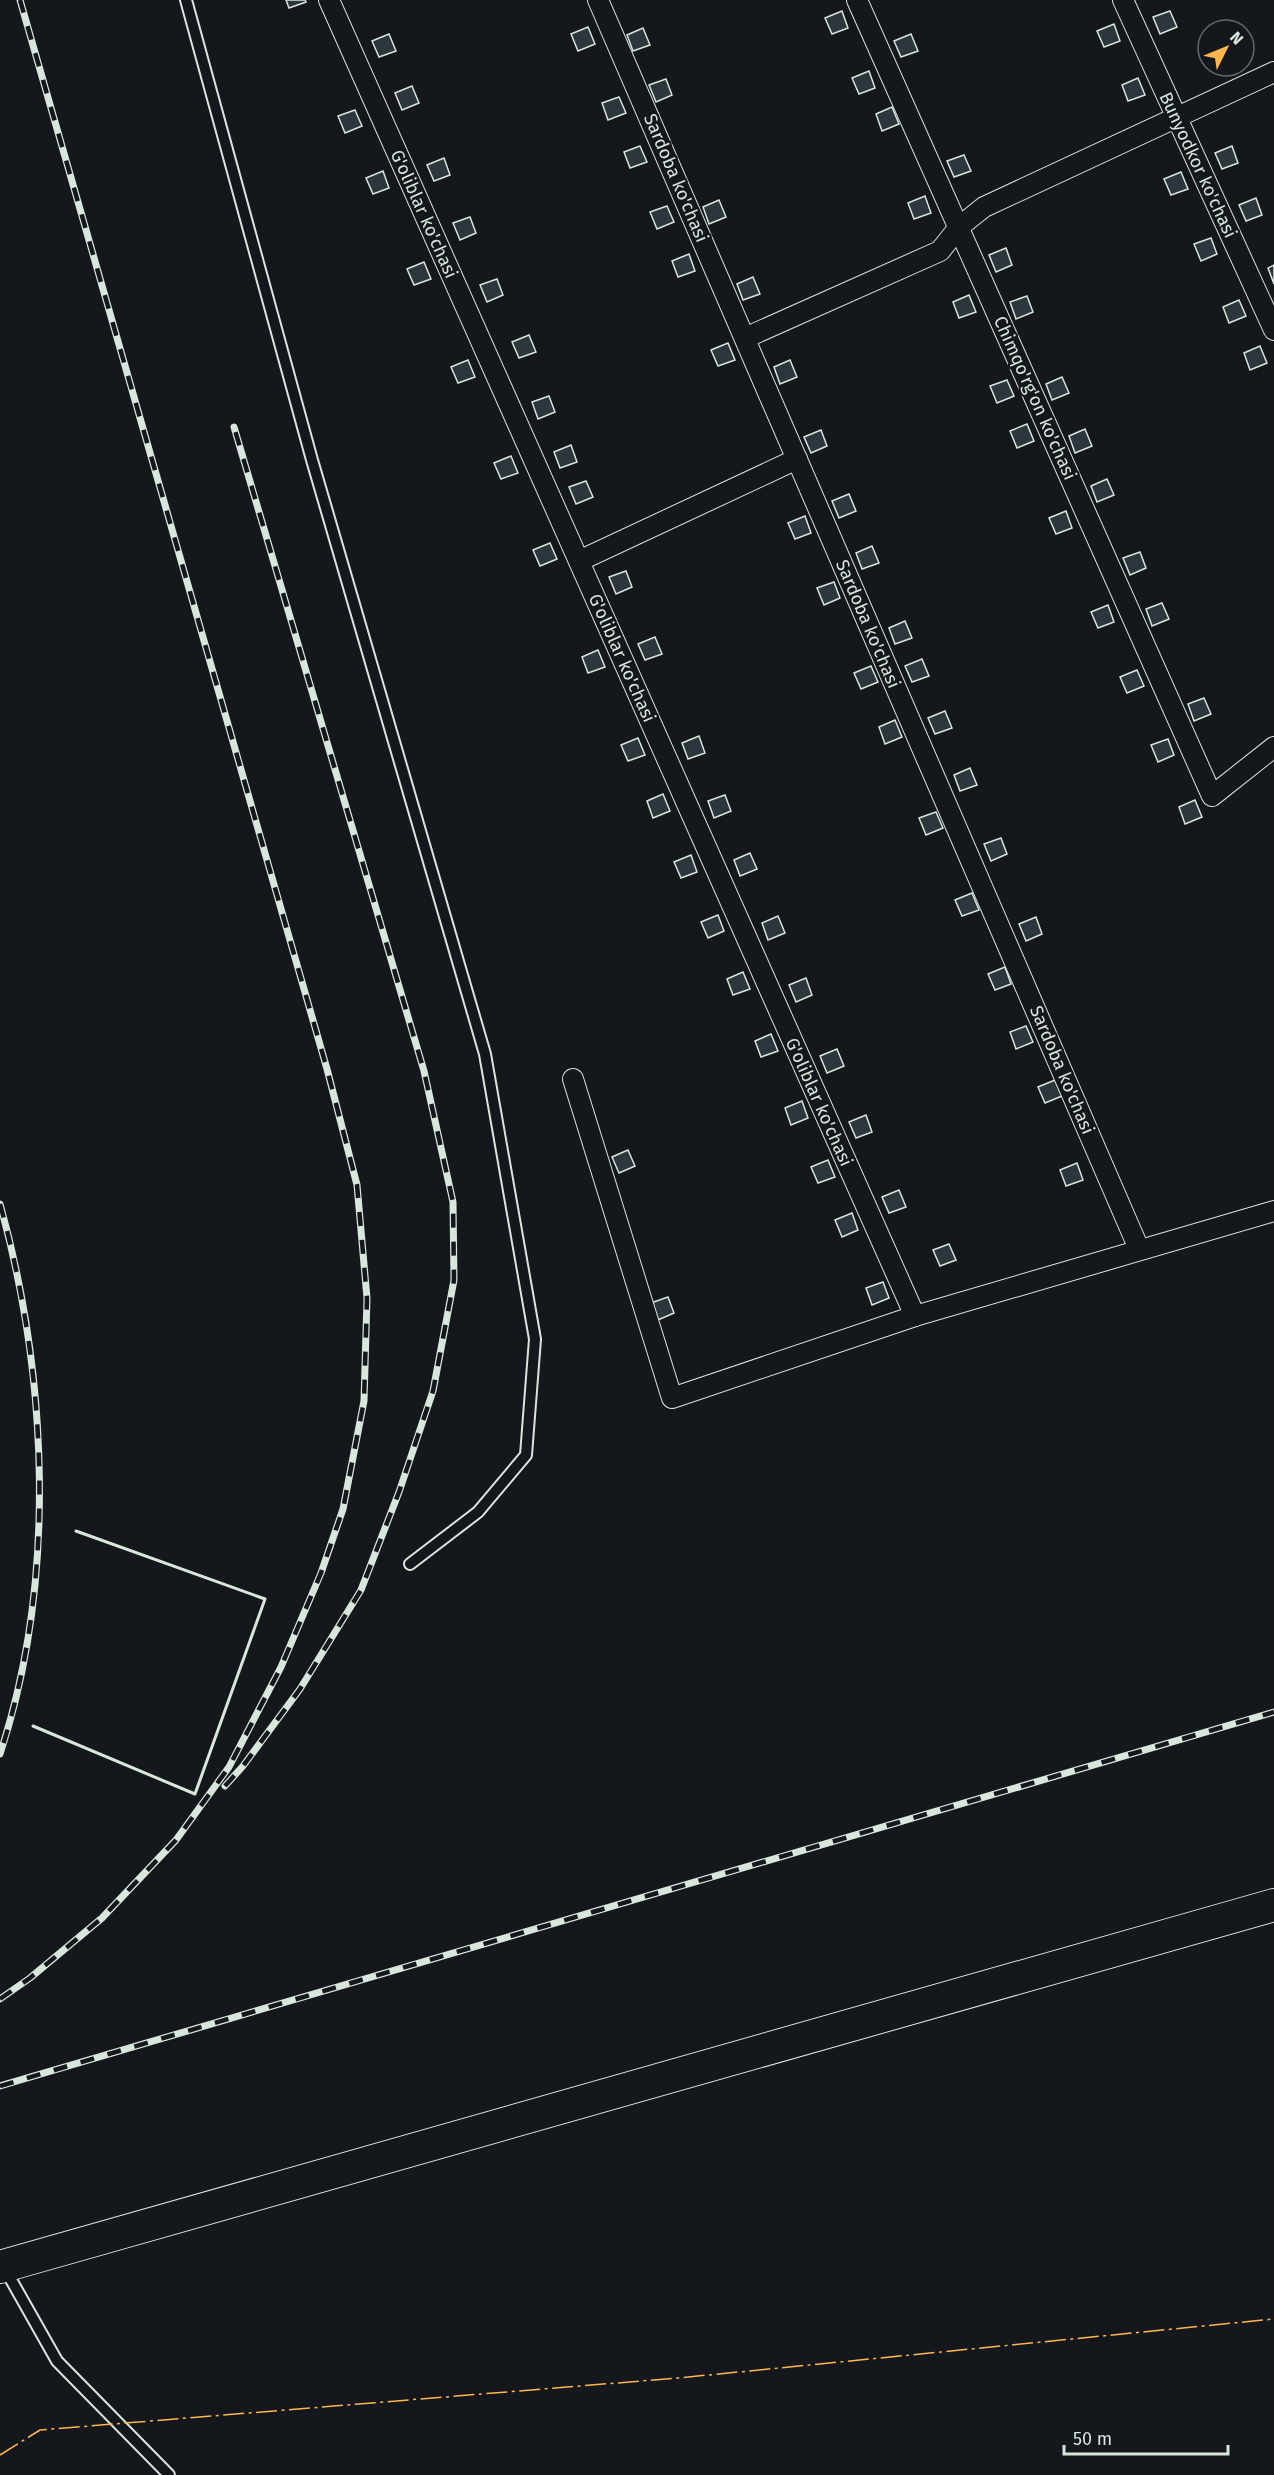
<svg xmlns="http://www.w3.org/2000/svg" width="1274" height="2475" viewBox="0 0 1274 2475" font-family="'Fira Sans',sans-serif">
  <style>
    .building { fill: #2c363c; stroke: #d8e6dc; stroke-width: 1.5 }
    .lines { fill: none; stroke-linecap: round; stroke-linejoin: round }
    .lane-casing { stroke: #d8e6dc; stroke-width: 14 }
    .street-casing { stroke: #d8e6dc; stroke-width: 22 }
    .primary-casing { stroke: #d8e6dc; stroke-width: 34 }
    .lane { stroke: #14181c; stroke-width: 10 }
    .street { stroke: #14181c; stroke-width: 20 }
    .primary { stroke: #14181c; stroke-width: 32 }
    .rail-casing { stroke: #d8e6dc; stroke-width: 7 }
    .rail { stroke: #14181c; stroke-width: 4.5; stroke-dasharray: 14; stroke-linecap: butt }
    .wall { stroke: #d8e6dc; stroke-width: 3 }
    .power { stroke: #ffb74d; stroke-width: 1.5; stroke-dasharray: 21 4.5 3 4.5; stroke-linecap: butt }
    .labels { text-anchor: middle; stroke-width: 4.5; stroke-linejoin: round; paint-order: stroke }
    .street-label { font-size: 18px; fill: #d8e6dc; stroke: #14181c }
  </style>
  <rect width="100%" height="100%" fill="#14181c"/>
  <g class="building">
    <polygon points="286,0 305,0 306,2 289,8"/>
    <polygon points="842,11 848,28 832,34 825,18"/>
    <polygon points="1170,11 1177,27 1160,34 1153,17"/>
    <polygon points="1114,24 1120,41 1104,47 1097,31"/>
    <polygon points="588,27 595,44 578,51 571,34"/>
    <polygon points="643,28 650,45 633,51 627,35"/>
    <polygon points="389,34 396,51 379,57 372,41"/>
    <polygon points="911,34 918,51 901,57 894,41"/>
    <polygon points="869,71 875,88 859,94 852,78"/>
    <polygon points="1138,78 1145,95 1128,101 1122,85"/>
    <polygon points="666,79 672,95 656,102 649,85"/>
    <polygon points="412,86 419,103 402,110 395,93"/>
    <polygon points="619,97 626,113 608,120 602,103"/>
    <polygon points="892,107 899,124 882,131 876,114"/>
    <polygon points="355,110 362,126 345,133 338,116"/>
    <polygon points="640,146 647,162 630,168 624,152"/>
    <polygon points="1232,146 1238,163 1222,169 1215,153"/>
    <polygon points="964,155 971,171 954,177 947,161"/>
    <polygon points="444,158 450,175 434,181 427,165"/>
    <polygon points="383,171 389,188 373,194 366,178"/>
    <polygon points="1181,172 1188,189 1171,195 1164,179"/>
    <polygon points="925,196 931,213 914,219 908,203"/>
    <polygon points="1256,198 1262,215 1246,221 1239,205"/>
    <polygon points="719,200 726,217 709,224 703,207"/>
    <polygon points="667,206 674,222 657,229 650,212"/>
    <polygon points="470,217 476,233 460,240 453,223"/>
    <polygon points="1211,238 1217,254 1201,261 1194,244"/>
    <polygon points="1006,248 1012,265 996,272 989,255"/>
    <polygon points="689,254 695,271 678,277 672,261"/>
    <polygon points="424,262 431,279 414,285 407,269"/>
    <polygon points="1274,265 1274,284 1268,268"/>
    <polygon points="753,277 760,294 743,300 737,284"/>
    <polygon points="497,279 503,295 487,302 480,285"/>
    <polygon points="969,295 976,312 959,318 953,302"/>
    <polygon points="1027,296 1033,312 1016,319 1010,302"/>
    <polygon points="1239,300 1246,316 1229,323 1223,307"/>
    <polygon points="529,335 536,352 519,358 512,342"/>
    <polygon points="728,343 735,360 718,366 711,350"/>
    <polygon points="1260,346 1267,363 1250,370 1244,353"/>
    <polygon points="468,360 475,377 458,383 451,367"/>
    <polygon points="790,360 797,377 780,384 774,367"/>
    <polygon points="1062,377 1069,393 1052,400 1046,384"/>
    <polygon points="1007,380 1014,396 997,403 990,386"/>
    <polygon points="549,396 555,412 538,419 532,402"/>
    <polygon points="1027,424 1034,441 1017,448 1010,431"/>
    <polygon points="1085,429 1092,446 1075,453 1069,436"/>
    <polygon points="821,430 827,446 811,453 804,437"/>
    <polygon points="571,445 577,462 560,468 554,452"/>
    <polygon points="511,456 518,473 501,479 494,463"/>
    <polygon points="1107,479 1114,495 1097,502 1091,486"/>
    <polygon points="586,481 593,497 576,504 569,487"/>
    <polygon points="849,494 856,511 839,518 832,501"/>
    <polygon points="1066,511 1072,528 1056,534 1049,518"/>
    <polygon points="805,516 811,533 795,539 788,523"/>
    <polygon points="550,543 557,559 540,566 533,550"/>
    <polygon points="872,546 879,563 862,569 856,553"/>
    <polygon points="1140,552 1146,568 1130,575 1123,558"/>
    <polygon points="626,571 632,587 616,594 609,577"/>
    <polygon points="834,582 840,598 824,605 817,588"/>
    <polygon points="1162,603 1169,619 1152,626 1146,609"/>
    <polygon points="1108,605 1114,622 1098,628 1091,612"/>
    <polygon points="905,621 912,638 895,644 889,628"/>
    <polygon points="655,637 662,654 645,660 638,644"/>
    <polygon points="598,650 605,667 588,673 582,657"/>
    <polygon points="922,659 929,676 912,682 905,666"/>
    <polygon points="871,666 878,682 861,689 854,673"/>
    <polygon points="1137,670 1144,686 1127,693 1120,677"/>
    <polygon points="1204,698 1211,714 1194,721 1188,704"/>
    <polygon points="945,711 952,728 935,734 928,718"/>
    <polygon points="895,720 902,737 885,744 879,727"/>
    <polygon points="699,736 705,753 688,759 682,743"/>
    <polygon points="638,738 645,755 628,761 621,745"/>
    <polygon points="1168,739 1174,755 1158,762 1151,745"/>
    <polygon points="970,768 977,785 960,791 954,775"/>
    <polygon points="663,794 670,811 653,818 647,801"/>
    <polygon points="725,795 731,811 714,818 708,801"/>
    <polygon points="1195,800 1202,817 1185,824 1179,807"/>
    <polygon points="936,812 943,828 926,835 919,818"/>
    <polygon points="1001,838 1007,854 991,861 984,844"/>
    <polygon points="750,853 757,869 740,876 734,860"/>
    <polygon points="691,855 697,872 681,878 674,862"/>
    <polygon points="972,893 979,910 962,916 955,900"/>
    <polygon points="718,915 724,931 708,938 701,922"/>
    <polygon points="778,916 785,933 768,940 762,923"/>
    <polygon points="1036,917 1042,934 1026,941 1019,924"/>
    <polygon points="1005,967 1011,984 995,990 988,974"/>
    <polygon points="743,972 750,989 733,995 727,979"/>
    <polygon points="806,978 812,995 796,1002 789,985"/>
    <polygon points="1026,1026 1033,1042 1016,1049 1010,1032"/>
    <polygon points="771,1034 778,1051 761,1057 755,1041"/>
    <polygon points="837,1049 844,1066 827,1073 820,1056"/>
    <polygon points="1055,1080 1062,1096 1045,1103 1038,1087"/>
    <polygon points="802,1101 808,1118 791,1125 785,1108"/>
    <polygon points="866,1115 872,1132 856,1138 849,1122"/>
    <polygon points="628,1150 635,1166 619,1173 612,1157"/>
    <polygon points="828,1160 835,1177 818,1183 811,1167"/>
    <polygon points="1077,1163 1083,1180 1066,1186 1060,1170"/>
    <polygon points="899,1190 906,1207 889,1213 882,1197"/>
    <polygon points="852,1213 858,1230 842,1237 835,1220"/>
    <polygon points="949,1244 956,1260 940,1266 933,1250"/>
    <polygon points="883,1282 889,1298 872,1305 866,1288"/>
    <polygon points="668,1297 674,1313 658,1320 651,1303"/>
  </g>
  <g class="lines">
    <g class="lane-casing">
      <g id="lane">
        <polyline points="186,0 312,460 485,1054 535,1339 526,1455 478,1512 410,1564"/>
        <polyline points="5,2269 57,2361 169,2475"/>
      </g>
    </g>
    <g class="street-casing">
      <g id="street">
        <polyline points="329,0 915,1316"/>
        <polyline points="598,0 1139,1249"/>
        <polyline points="857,0 1212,796 1274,747"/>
        <polyline points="1123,0 1274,330"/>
        <polyline points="745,338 940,251 959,227 984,207 1274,72"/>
        <polyline points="579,561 797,459"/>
        <polyline points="573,1079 672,1398 915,1316 1274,1211"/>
      </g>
    </g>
    <g class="primary-casing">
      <polyline id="primary" points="0,2267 1274,1905"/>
    </g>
    <use href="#lane" class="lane"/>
    <use href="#street" class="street"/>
    <use href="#primary" class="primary"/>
    <g class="rail-casing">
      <g id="rail">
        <path d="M0 1204C48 1377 57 1581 0 1754"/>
        <polyline points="225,1786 243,1766 300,1689 361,1590 399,1492 433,1391 454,1280 453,1202 424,1071 234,427"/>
        <polyline points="0,1999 30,1978 102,1918 176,1840 229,1767 281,1667 321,1573 343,1509 364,1401 367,1298 357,1185 327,1069 20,0"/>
        <polyline points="0,2086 1274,1712"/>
      </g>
    </g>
    <use href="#rail" class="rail"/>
    <polyline class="wall" points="33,1726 195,1794 265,1599 76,1531"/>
    <polyline class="power" points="0,2455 40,2430 678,2378 1274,2319"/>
  </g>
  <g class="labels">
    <g class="street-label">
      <text transform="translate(1198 165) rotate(65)" y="6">Bunyodkor ko'chasi</text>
      <text transform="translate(676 178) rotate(67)" y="6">Sardoba ko'chasi</text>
      <text transform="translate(424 214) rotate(66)" y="6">G'oliblar ko'chasi</text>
      <text transform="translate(1035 398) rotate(66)" y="6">Chimqo'rg'on ko'chasi</text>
      <text transform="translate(868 624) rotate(67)" y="6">Sardoba ko'chasi</text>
      <text transform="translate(622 658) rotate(66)" y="6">G'oliblar ko'chasi</text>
      <text transform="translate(1062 1070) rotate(67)" y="6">Sardoba ko'chasi</text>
      <text transform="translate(819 1102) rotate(66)" y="6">G'oliblar ko'chasi</text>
    </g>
  </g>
  <g transform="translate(1226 48) rotate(47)"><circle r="28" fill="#14181c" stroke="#626a69" stroke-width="1.5"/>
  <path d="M0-4.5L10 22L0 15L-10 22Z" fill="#ffb74d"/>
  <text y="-9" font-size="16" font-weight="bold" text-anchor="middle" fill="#d8e6dc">N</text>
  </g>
  <path d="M1064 2445v9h164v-9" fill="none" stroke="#d8e6dc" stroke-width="3"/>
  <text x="1073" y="2445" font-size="18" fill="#d8e6dc" stroke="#14181c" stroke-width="4.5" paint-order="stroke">50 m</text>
</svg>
